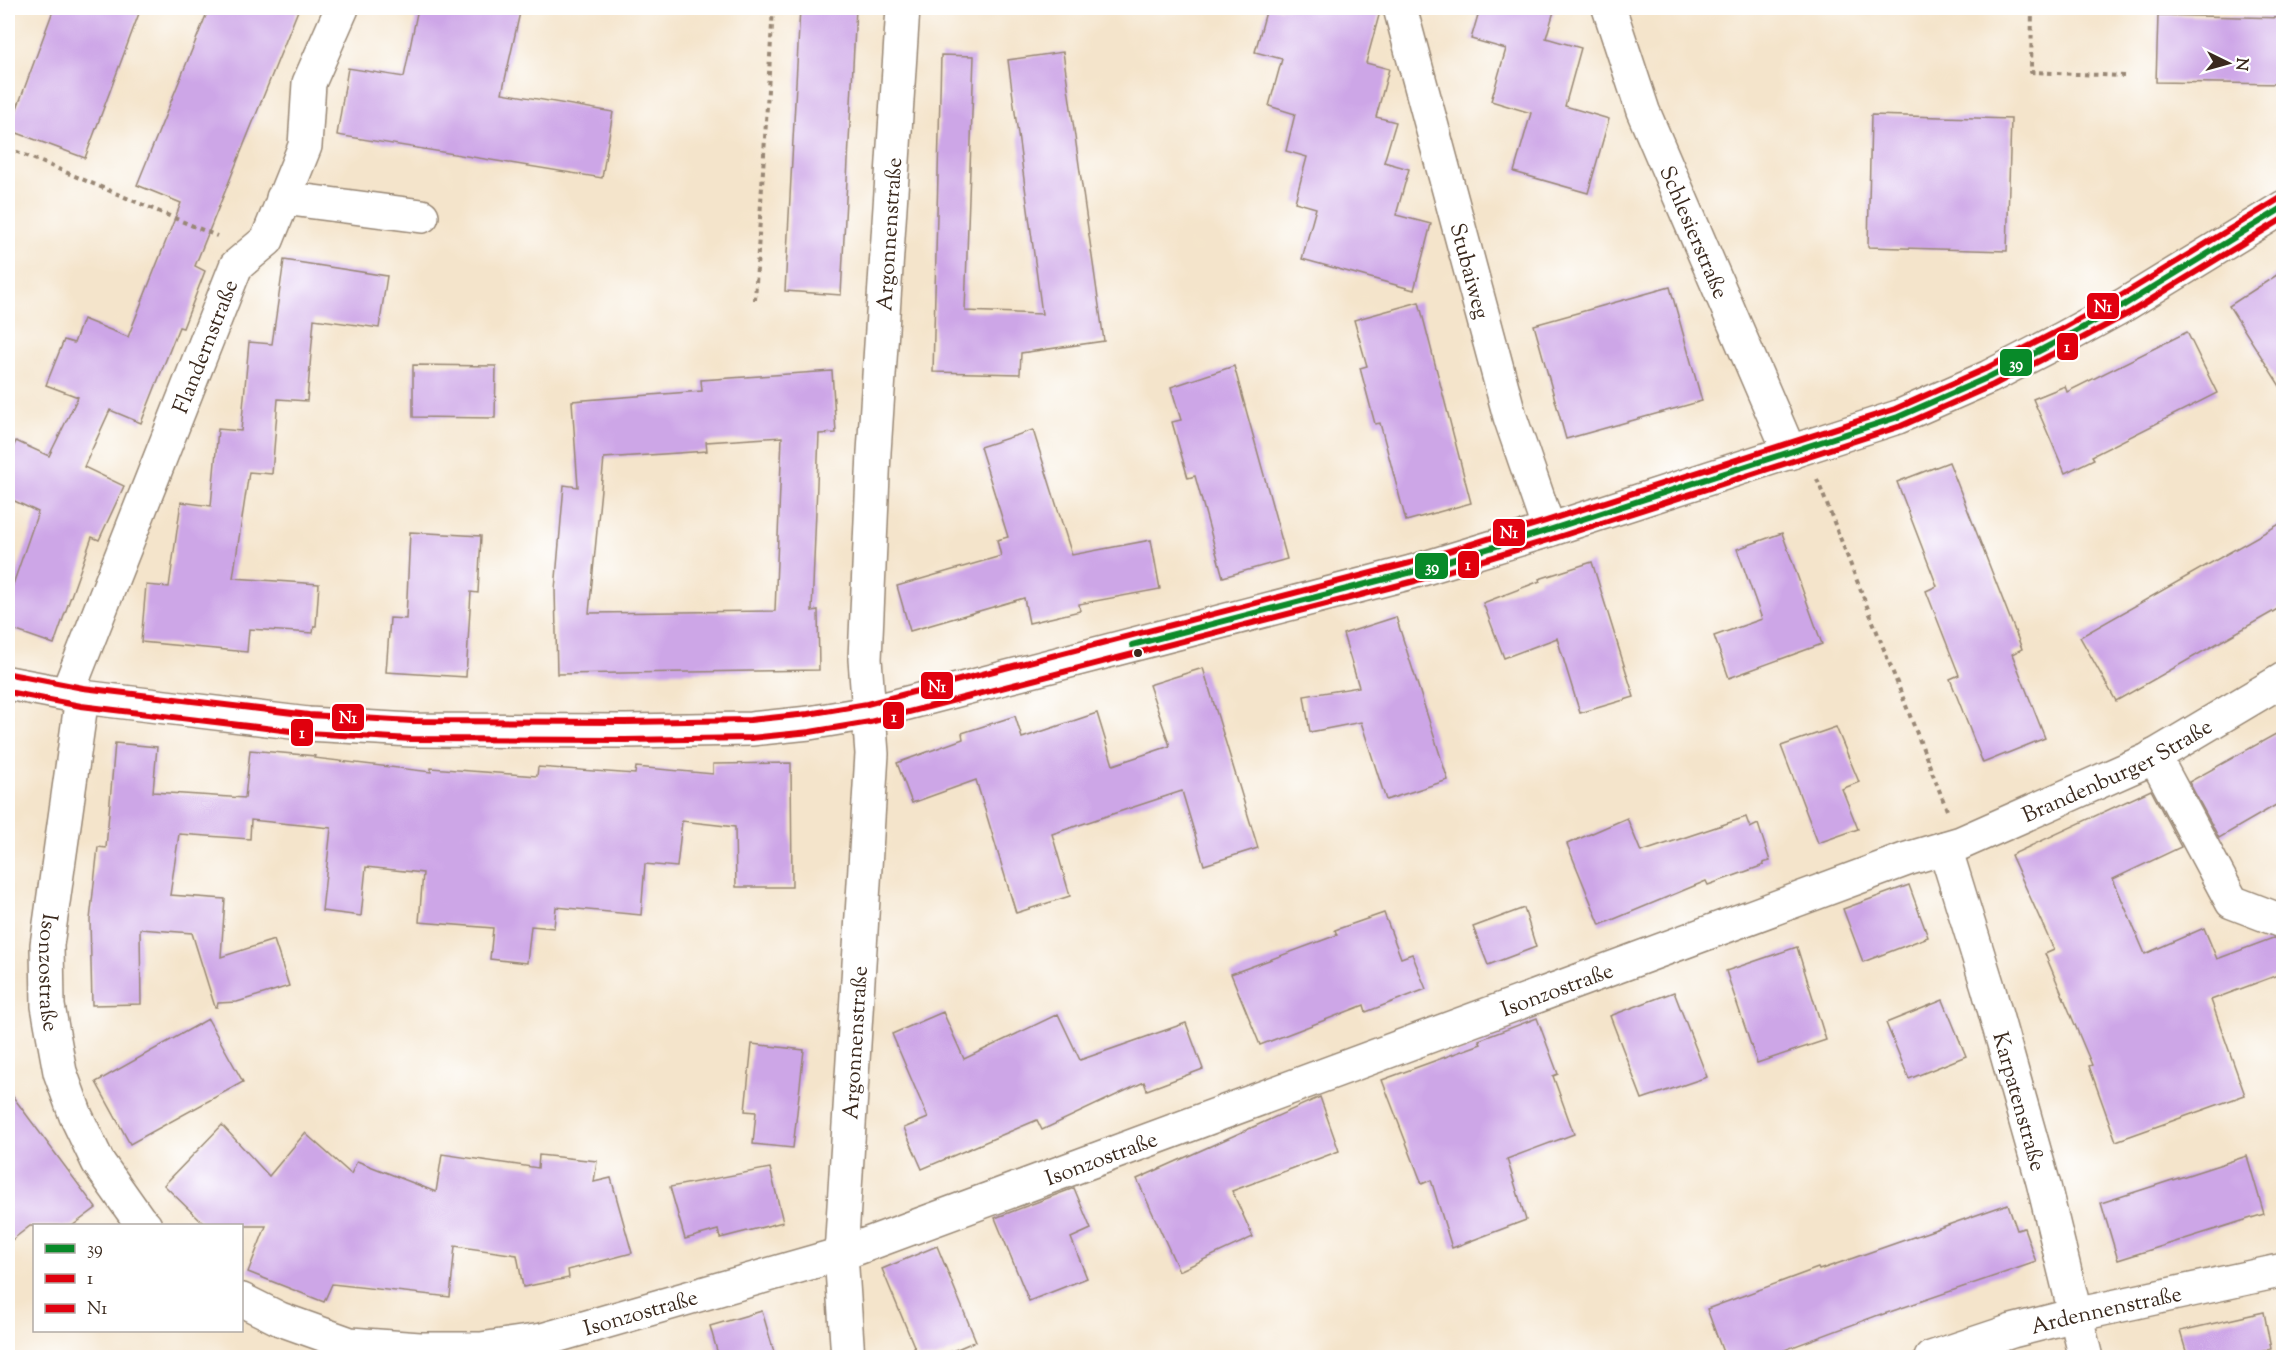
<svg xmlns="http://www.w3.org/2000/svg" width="2291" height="1365" viewBox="0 0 2291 1365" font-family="'Sorts Mill Goudy',serif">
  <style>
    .building { fill: #cda6e7; fill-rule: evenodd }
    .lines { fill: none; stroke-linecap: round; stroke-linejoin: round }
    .minor-casing { stroke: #988774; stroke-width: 36 }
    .path { stroke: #988774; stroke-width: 4; stroke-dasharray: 4.5 4.5; stroke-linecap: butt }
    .minor { stroke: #fff; stroke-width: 33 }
    .bus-1-casing { stroke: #fff; stroke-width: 10 }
    .bus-2-casing { stroke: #fff; stroke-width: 10 }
    .bus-3-casing { stroke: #fff; stroke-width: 10 }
    .bus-1 { stroke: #088a29; stroke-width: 6 }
    .bus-2 { stroke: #e0000d; stroke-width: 6 }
    .bus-3 { stroke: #e20110; stroke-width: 6 }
    .bus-dot { fill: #3b2a1e; stroke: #fff; stroke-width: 2 }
    .labels { text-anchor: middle; stroke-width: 6; stroke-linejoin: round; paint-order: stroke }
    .street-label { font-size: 22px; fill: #3b2a1e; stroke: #fff }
    .line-badge { stroke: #fff; stroke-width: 2 }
    .badge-label { font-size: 16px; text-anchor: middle; font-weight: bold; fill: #fff }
  </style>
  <rect width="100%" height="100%" fill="#fff"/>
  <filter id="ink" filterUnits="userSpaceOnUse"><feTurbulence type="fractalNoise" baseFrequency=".0167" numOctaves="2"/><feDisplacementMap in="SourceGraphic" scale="12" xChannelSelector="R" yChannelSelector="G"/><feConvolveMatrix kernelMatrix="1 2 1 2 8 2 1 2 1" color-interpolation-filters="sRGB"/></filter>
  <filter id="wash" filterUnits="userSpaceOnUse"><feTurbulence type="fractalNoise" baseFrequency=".008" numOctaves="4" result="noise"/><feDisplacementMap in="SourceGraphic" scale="24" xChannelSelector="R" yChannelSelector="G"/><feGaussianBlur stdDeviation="1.35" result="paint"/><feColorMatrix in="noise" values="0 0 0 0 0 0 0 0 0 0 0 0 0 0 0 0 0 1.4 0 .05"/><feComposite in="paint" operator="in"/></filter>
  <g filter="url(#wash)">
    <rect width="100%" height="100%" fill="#f4e4cb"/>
    <g id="blocks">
      <g class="building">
        <polygon points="54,8 141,8 85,158 9,130"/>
        <polygon points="209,8 299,8 195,266 205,271 183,328 179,327 141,423 110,410 84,467 124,486 99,540 92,537 54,644 8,628 8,599 38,512 8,498 8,459 16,441 49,456 78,397 46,385 64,340 74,343 83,319 128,337 181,203 137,185"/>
        <polygon points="418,8 521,8 502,93 613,112 602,178 337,135 348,68 404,77"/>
        <polygon points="800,8 856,8 841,295 785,291"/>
        <polygon points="1267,8 1381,8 1366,63 1389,69 1376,117 1396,122 1384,162 1409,169 1396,215 1431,224 1414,290 1302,259 1316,208 1295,202 1307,157 1286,151 1295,114 1269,106 1282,59 1255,52"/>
        <polygon points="1480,8 1555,8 1546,38 1581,48 1565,106 1609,119 1588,193 1514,172 1531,113 1491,101 1506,49 1471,39"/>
        <polygon points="2158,15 2283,18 2283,84 2156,82"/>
        <polygon points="1063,52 1104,341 1021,353 1020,374 933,372 941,55 974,56 965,311 1042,314 1008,60"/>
        <polygon points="1871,115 2011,119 2007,251 1868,247"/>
        <polygon points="284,260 387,276 379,328 314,319 307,401 278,399 272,474 249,472 233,578 319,584 316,626 314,626 313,633 249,629 247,652 141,642 146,585 169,587 181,502 211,506 218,429 241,431 249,342 272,344"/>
        <polygon points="2283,271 2283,391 2229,306"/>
        <polygon points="1670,287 1702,401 1566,439 1534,325"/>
        <polygon points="1419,302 1471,503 1406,521 1380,423 1375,424 1360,368 1367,366 1354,320"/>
        <polygon points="2187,332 2217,393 2092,456 2094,459 2065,473 2033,399 2065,386 2067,392"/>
        <polygon points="413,365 496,366 495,418 413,417"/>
        <polygon points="1234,366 1287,559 1223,577 1195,476 1188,478 1172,422 1181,420 1171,387"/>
        <path d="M832 371 836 433 819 434 812 611 818 610 819 670 557 674 555 590 564 485 578 487 572 401 702 391 701 380ZM782 437 775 611 589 613 604 458 707 451 706 442Z"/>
        <polygon points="1033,430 1072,555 1151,540 1160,589 1079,604 1080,611 1029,623 1024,598 910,631 897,586 1001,556 997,540 1008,537 980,447"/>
        <polygon points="1949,462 2022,649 2012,654 2045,738 1983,763 1950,679 1959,675 1926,591 1937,586 1897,482"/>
        <polygon points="2283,522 2283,606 2116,701 2080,637"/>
        <polygon points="410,532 481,536 478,593 471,592 466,677 386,672 390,618 406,619"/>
        <polygon points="1782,533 1822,644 1729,678 1714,636 1762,619 1737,549"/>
        <polygon points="1592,562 1634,697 1580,713 1557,638 1504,658 1483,603 1540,581 1539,579"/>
        <polygon points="1396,617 1448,780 1386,800 1361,722 1310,732 1304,696 1359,687 1343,634"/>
        <polygon points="1203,668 1258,848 1204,865 1182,791 1052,834 1070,896 1016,913 976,780 912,803 897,763 963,739 962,733 1015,716 1022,738 1097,713 1113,765 1170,746 1149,685"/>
        <polygon points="1836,727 1859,782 1842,789 1858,829 1818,843 1781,746"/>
        <polygon points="2283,730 2283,801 2219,838 2189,782"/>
        <polygon points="115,743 157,747 153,792 245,798 250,750 315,756 314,758 431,772 431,768 537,776 538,767 635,774 636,767 713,774 713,764 791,763 792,887 736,887 735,827 682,821 677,867 645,864 641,915 556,907 554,928 531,926 527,963 490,959 493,928 419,922 423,873 366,867 361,916 322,911 331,828 251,820 250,839 179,834 170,895 225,899 221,957 274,940 289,986 237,1002 218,1003 217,1007 215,1007 192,933 140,929 141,1004 92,1005 90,920 98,847 106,848"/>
        <polygon points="2151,790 2181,847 2113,879 2145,954 2204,928 2217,959 2273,938 2283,940 2283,973 2211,1000 2245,1095 2116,1141 2089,1066 2092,1065 2045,954 2054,950 2011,855"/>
        <polygon points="1746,817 1750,828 1758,824 1770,861 1763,863 1764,865 1708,885 1706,881 1600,925 1567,844 1627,818 1641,852"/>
        <polygon points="1909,885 1928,937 1863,962 1843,909"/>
        <polygon points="1524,908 1536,947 1488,965 1473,927"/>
        <polygon points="1384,913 1401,958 1412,954 1426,989 1366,1012 1364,1005 1260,1045 1231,974 1337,935 1335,930"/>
        <polygon points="1797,947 1826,1040 1757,1063 1726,971"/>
        <polygon points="1674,992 1707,1077 1642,1099 1610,1016"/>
        <polygon points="1943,1000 1966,1056 1909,1079 1886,1023"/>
        <polygon points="943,1012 964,1059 1058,1014 1080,1060 1186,1023 1203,1069 1147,1090 1144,1082 1042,1130 1037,1120 922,1169 904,1128 928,1118 892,1034"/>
        <polygon points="1537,1018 1558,1074 1553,1076 1574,1134 1507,1159 1526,1220 1452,1248 1431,1180 1422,1184 1382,1080 1481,1044 1479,1040"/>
        <polygon points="208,1019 243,1082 130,1144 96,1082"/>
        <polygon points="752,1044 804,1050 793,1148 753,1144 756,1112 745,1111"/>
        <polygon points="8,1090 96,1208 72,1226 30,1226 8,1243"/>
        <polygon points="1320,1097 1339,1151 1232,1191 1253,1237 1179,1271 1137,1179"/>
        <polygon points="222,1125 269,1176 305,1133 351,1174 357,1161 436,1192 442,1154 538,1168 539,1155 597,1161 594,1182 611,1178 632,1253 568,1270 569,1278 523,1287 517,1255 455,1246 450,1297 332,1284 324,1302 248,1272 266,1226 206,1226 164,1185"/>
        <polygon points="2247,1156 2264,1214 2118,1260 2101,1203"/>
        <polygon points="770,1168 783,1222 720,1238 718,1230 685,1239 670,1187"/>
        <polygon points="1074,1188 1091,1229 1071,1238 1087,1278 1029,1301 995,1218"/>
        <polygon points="2008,1204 2017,1230 2024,1228 2036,1262 1881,1315 1881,1314 1763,1358 1725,1358 1707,1309 1818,1268 1819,1270"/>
        <polygon points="937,1246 976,1341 936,1358 919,1358 882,1269"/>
        <polygon points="762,1311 774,1352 754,1358 719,1358 710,1326"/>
        <polygon points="2264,1312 2271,1349 2238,1358 2188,1358 2180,1331"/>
      </g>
    </g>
  </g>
  <g filter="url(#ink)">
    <use href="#blocks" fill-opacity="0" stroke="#988774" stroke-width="1.5"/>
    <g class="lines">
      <g class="minor-casing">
        <g id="minor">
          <path id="s1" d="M1400 8 1510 417 1549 530"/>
          <path id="s2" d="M1609 8 1643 111 1790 453"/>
          <polyline points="283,198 422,216"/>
          <polyline points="8,683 82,697 308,724 412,730 625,731 751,729 809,723 869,713 1412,572 1549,530 1898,417 1989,377 2062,339 2124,305 2284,207"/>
          <path id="s3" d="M67 694 236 266 267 240 305 146 309 83 342 8"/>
          <path id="s4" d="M82 697 47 945 48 1006 60 1072 76 1116 98 1162 139 1220 145 1226"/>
          <polyline points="2154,756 2232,902 2284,922"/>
          <path id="s5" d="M1945 848 1988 987 2043 1182 2086 1358"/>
          <path id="s6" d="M242 1300 280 1319 350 1344 420 1349H481L542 1340 841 1254 1907 859 1961 843 2148 760 2284 679"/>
          <path id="s7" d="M848 1358 841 1254 872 754 865 659 874 452 903 8"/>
          <path id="s8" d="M1931 1358 2012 1331 2075 1315 2284 1270"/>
        </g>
      </g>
      <g class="path">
        <polyline points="2032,8 2031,72 2124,76"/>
        <polyline points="8,148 217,236"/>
        <polyline points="755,300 773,8"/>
        <polyline points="1817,479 1947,810"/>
      </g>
      <use href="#minor" class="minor"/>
      <g class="bus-1-casing">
        <polyline id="bus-1" points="1132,645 1412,572 1549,530 1898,417 1989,377 2062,339 2124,305 2284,207"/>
      </g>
      <g class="bus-2-casing">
        <polyline id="bus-2" points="8,692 81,706 307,733 411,739 625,740 751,738 810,732 870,722 1415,581 1552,539 1901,426 1993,385 2066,347 2129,313 2284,218"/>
      </g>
      <g class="bus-3-casing">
        <polyline id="bus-3" points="10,674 83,688 309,715 412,721 625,722 750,720 808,714 867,704 1410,563 1546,521 1895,409 1985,369 2058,331 2119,297 2279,199"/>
      </g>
      <use href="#bus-1" class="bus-1"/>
      <use href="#bus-2" class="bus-2"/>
      <use href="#bus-3" class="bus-3"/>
    </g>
  </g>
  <circle class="bus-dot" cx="1138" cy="653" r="5"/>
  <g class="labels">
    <g class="street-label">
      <text dy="8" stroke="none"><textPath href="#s2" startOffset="240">Schlesierstraße</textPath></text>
      <text dy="8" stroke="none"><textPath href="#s7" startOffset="1126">Argonnenstraße</textPath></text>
      <text dy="8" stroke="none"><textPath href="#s1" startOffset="272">Stubaiweg</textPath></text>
      <text dy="8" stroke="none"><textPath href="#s3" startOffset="374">Flandernstraße</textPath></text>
      <text dy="8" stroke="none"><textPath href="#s6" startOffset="1986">Brandenburger Straße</textPath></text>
      <text dy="8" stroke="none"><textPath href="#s4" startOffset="278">Isonzostraße</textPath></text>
      <text dy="8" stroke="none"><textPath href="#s6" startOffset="1384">Isonzostraße</textPath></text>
      <text dy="8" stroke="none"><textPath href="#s7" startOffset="316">Argonnenstraße</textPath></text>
      <text dy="8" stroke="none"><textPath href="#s5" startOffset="264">Karpatenstraße</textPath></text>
      <text dy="8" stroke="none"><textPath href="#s6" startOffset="898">Isonzostraße</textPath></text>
      <text dy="8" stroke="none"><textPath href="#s8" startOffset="182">Ardennenstraße</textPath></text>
      <text dy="8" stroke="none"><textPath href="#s6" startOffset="412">Isonzostraße</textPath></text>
    </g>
  </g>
  <g class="line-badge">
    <rect x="2086" y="292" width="34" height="28" rx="6" fill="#e20110"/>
    <rect x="2056" y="332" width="23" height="29" rx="6" fill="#e0000d"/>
    <rect x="1999" y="348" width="34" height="29" rx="6" fill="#088a29"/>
    <rect x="1492" y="518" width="34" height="29" rx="6" fill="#e20110"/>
    <rect x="1457" y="550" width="23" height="29" rx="6" fill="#e0000d"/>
    <rect x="1414" y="552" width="35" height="28" rx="6" fill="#088a29"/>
    <rect x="920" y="671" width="34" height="29" rx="6" fill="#e20110"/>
    <rect x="882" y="701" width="23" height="29" rx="6" fill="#e0000d"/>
    <rect x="331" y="703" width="34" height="29" rx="6" fill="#e20110"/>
    <rect x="290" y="718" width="24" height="29" rx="6" fill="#e0000d"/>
  </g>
  <g class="badge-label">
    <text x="2103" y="312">N1</text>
    <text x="2067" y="352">1</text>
    <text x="2016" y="369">39</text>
    <text x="1509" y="538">N1</text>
    <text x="1468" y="570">1</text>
    <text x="1432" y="572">39</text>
    <text x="937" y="692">N1</text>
    <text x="894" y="722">1</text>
    <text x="348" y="723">N1</text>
    <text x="302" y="738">1</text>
  </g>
  <rect width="2291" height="1365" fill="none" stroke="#fff" stroke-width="30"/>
  <rect x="33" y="1224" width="210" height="108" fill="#ffffff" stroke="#b1aaa5" stroke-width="1.5"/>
  <rect x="45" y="1244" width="30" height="9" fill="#088a29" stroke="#b1aaa5" stroke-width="1.5"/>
  <text x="87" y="1254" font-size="18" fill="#3b2a1e">39</text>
  <rect x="45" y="1274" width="30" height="9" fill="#e0000d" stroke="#b1aaa5" stroke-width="1.5"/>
  <text x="87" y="1284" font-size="18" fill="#3b2a1e">1</text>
  <rect x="45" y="1304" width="30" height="9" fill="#e20110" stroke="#b1aaa5" stroke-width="1.5"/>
  <text x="87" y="1314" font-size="18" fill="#3b2a1e">N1</text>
  <g transform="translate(2228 63) rotate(95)" stroke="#ffffff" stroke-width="4.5" paint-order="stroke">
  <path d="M0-4.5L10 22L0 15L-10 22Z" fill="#3b2a1e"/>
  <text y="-9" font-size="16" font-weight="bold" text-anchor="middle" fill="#3b2a1e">N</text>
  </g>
</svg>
